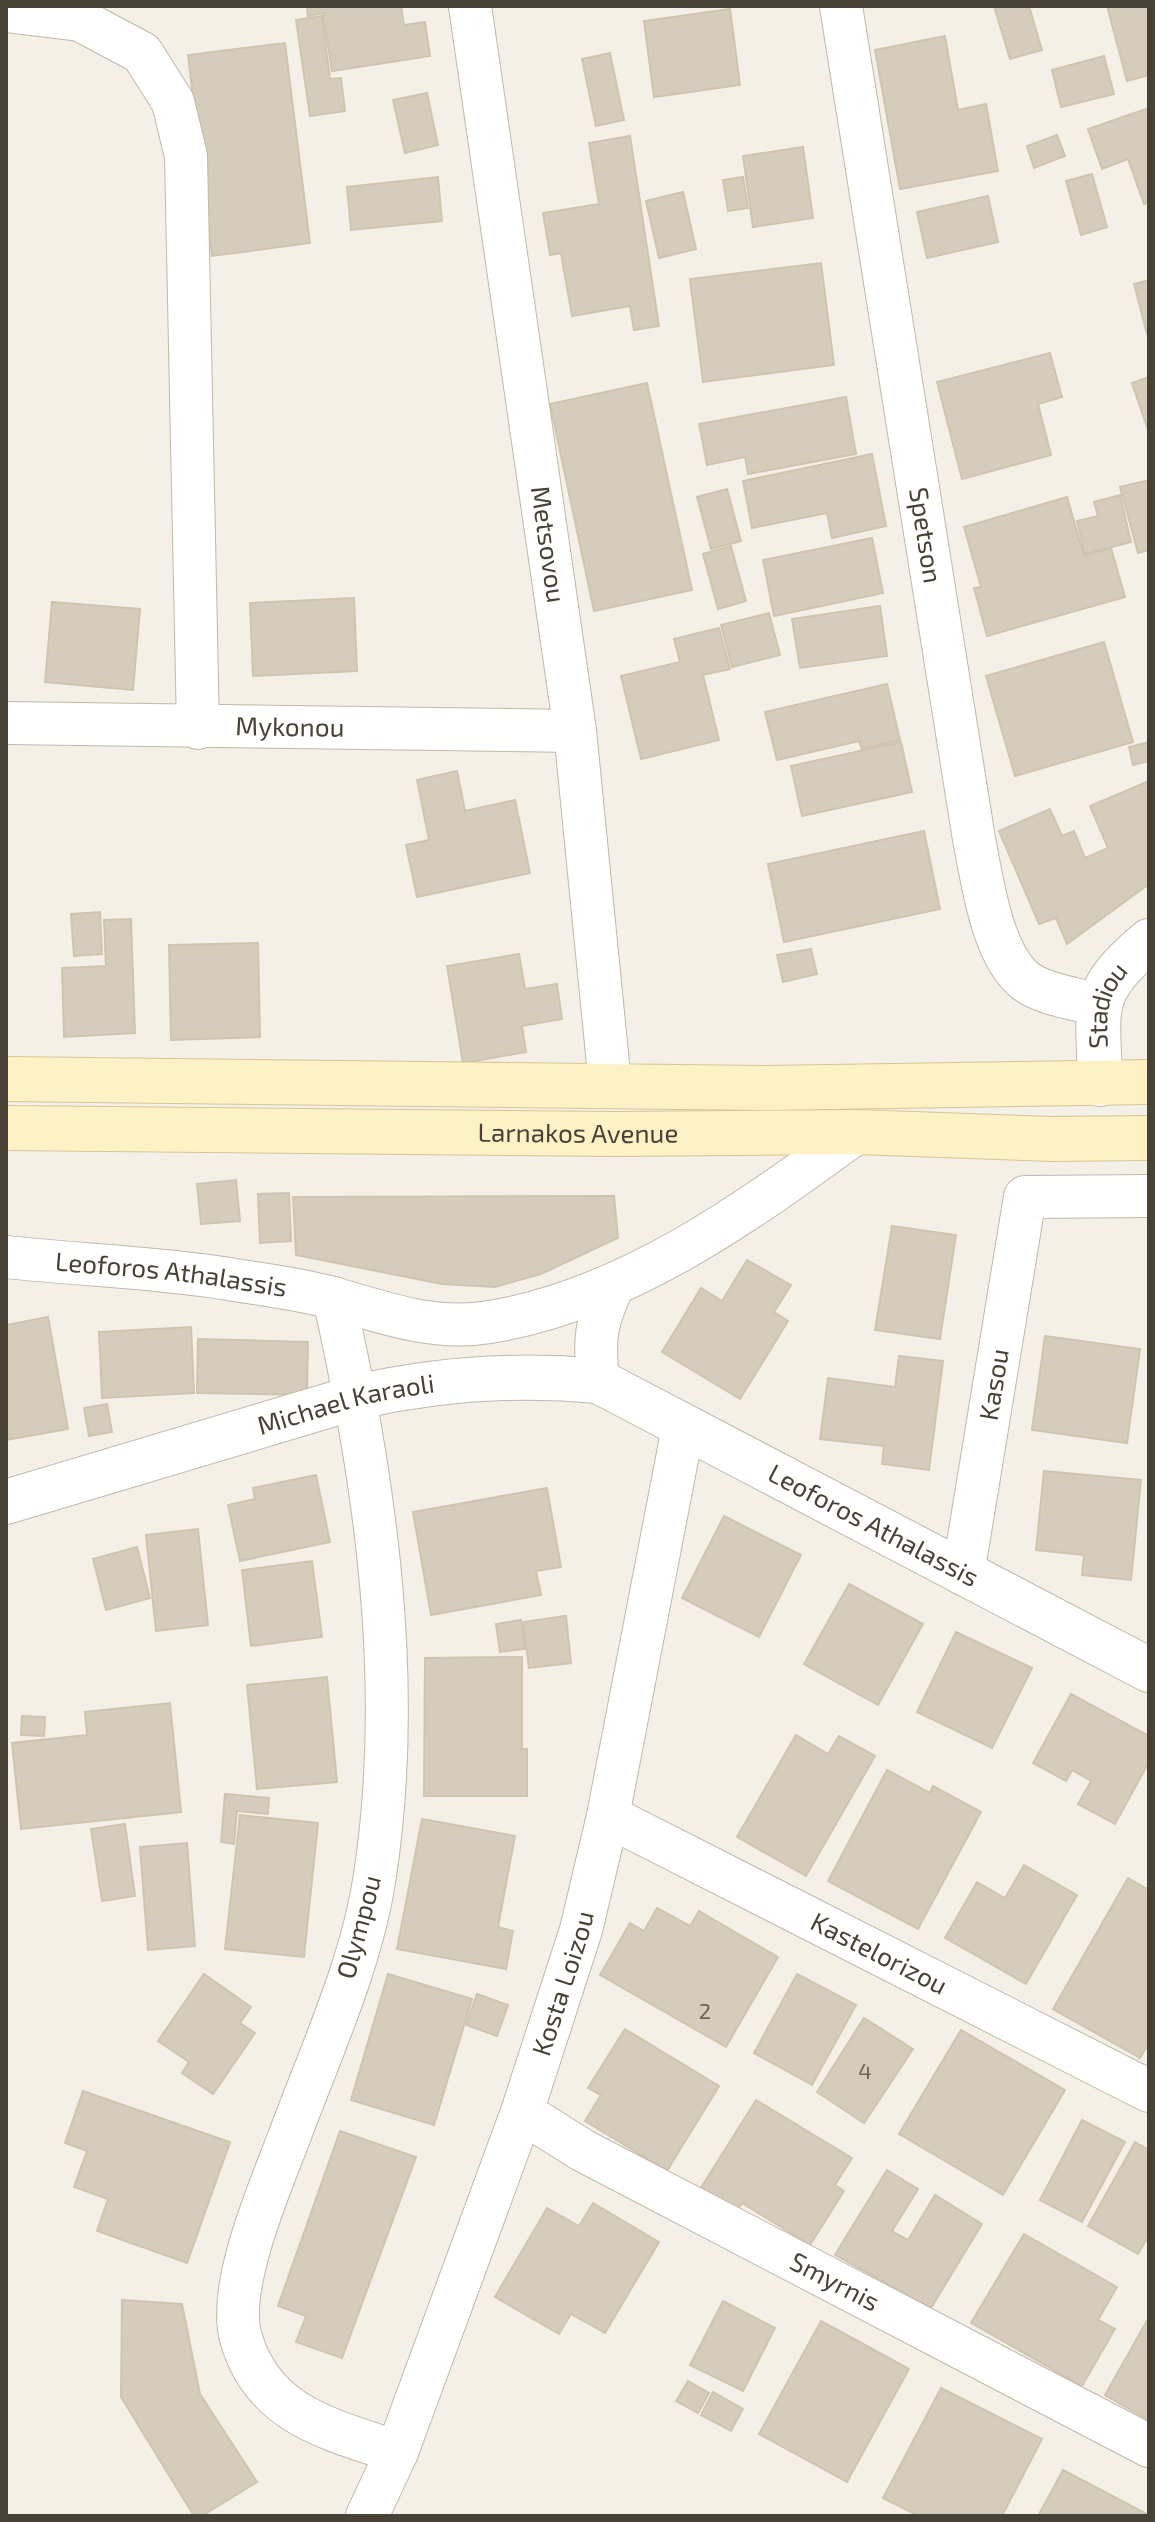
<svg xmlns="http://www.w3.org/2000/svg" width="1155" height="2522" viewBox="0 0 1155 2522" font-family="'Exo 2',sans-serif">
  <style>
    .building { fill: #d6ccbc; stroke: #d1c4af; stroke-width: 2 }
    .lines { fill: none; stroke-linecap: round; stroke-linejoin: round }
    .minor-casing { stroke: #c0b8a9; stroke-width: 44 }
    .tertiary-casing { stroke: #c0b8a9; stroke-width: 46 }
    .secondary-casing { stroke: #d6c595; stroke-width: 46 }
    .minor { stroke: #fff; stroke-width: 42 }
    .tertiary { stroke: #fff; stroke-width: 44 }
    .secondary { stroke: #fff1c6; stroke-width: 44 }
    .labels { text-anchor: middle; stroke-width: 8; stroke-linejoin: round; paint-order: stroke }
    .number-label { font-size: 22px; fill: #6c6458 }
    .street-label { font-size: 26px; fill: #484136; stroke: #fff }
  </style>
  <rect width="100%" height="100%" fill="#f4f0e7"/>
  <g class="building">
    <polygon points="307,6 401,6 404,25 425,22 430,56 332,71 323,13 308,16"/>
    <polygon points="994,6 1029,6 1042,50 1010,59"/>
    <polygon points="1107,6 1149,6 1149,75 1127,81"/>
    <polygon points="730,9 740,85 654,97 644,21"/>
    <polygon points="322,16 330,79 341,78 345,111 310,116 296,20"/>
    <polygon points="945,36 958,110 986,104 998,171 900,189 875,50"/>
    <polygon points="285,43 310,243 212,256 188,55"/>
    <polygon points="610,53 624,120 596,126 582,59"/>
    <polygon points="1104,56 1114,94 1061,107 1052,70"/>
    <polygon points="427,93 438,145 405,153 393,100"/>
    <polygon points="1149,108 1149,202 1144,204 1128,159 1102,169 1088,129"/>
    <polygon points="1057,135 1065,156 1034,168 1027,146"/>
    <polygon points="630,136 659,326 634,330 630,306 572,316 561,253 550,255 543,213 599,204 589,143"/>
    <polygon points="803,147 813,218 753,227 743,156"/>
    <polygon points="1092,174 1107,227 1081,235 1066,181"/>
    <polygon points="438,177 442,221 351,230 347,187"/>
    <polygon points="743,177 748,208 728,211 723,180"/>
    <polygon points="683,192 696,249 659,258 646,201"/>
    <polygon points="988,196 998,242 927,258 917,212"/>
    <polygon points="821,263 834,365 703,382 690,279"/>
    <polygon points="1149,280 1149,333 1147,334 1134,284"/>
    <polygon points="1050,353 1062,397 1038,404 1051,455 962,479 937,382"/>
    <polygon points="1149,377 1149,433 1132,383"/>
    <polygon points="647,383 692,590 594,611 550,404"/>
    <polygon points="846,397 856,454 748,474 745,457 707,465 699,424"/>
    <polygon points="872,454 886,526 832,538 827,513 752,528 743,481"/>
    <polygon points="1149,480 1149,550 1138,553 1120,487"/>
    <polygon points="727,489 741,541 711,549 697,497"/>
    <polygon points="1120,495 1131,542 1085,554 1077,521 1098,516 1094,502"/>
    <polygon points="1067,497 1084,556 1111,548 1125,597 987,636 974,588 981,587 964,527"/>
    <polygon points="872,538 883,593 774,616 763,560"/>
    <polygon points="731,546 746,601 718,609 703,554"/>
    <polygon points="354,598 357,671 253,676 250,603"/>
    <polygon points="52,602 140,609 133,690 45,682"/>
    <polygon points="880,606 887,656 800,668 792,619"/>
    <polygon points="769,613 780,655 732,667 721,625"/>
    <polygon points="719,628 730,669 703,675 719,740 641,759 621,676 680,662 674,639"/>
    <polygon points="1104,642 1133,742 1015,776 986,676"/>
    <polygon points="887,684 900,740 862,749 859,741 777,760 765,712"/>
    <polygon points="901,742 912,792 802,816 791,766"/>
    <polygon points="1149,742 1149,761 1133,765 1129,747"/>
    <polygon points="457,771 465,811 515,800 530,873 417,897 406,845 429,840 417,780"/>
    <polygon points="1149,781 1149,884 1067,944 1056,918 1039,924 999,831 1050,809 1062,836 1074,831 1085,858 1108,848 1090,806"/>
    <polygon points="924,831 940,909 784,942 768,864"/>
    <polygon points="100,912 102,954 74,956 71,914"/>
    <polygon points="131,919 135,1033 64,1037 62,968 106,966 104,920"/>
    <polygon points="258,943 260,1037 171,1040 169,945"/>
    <polygon points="811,949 817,974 783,982 777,955"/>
    <polygon points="519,954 525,989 557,984 562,1019 522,1026 526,1052 463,1063 447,966"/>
    <polygon points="236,1180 240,1221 201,1224 197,1184"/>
    <polygon points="289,1193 291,1241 260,1243 258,1194"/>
    <polygon points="614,1196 618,1238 541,1274 495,1287 442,1284 296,1255 293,1197"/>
    <polygon points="892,1226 956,1235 940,1339 875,1330"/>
    <polygon points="747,1260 791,1285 774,1312 788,1321 740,1399 662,1352 701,1288 722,1301"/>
    <polygon points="48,1317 68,1429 6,1440 6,1325"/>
    <polygon points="191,1327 194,1393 102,1398 99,1332"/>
    <polygon points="1045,1336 1140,1349 1127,1443 1032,1430"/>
    <polygon points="198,1339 308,1342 307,1395 197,1393"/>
    <polygon points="899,1356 943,1361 929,1470 882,1464 884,1446 820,1439 828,1378 895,1387"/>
    <polygon points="107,1404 112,1432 89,1436 84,1408"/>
    <polygon points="1044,1471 1141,1480 1131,1580 1082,1575 1084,1555 1036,1550"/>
    <polygon points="316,1475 330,1542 240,1561 228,1505 255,1499 253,1488"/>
    <polygon points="547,1488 561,1567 536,1571 541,1595 431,1615 413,1512"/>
    <polygon points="724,1516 801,1555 759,1637 682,1598"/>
    <polygon points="198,1529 208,1625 156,1631 146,1535"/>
    <polygon points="137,1547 150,1598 106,1610 93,1559"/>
    <polygon points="312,1561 322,1637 251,1646 242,1570"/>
    <polygon points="849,1584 923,1624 878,1705 804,1664"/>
    <polygon points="566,1616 571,1663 529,1668 523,1622"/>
    <polygon points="521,1620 525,1649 500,1652 496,1624"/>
    <polygon points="956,1632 1032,1668 992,1748 917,1712"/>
    <polygon points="522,1657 522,1749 527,1749 527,1796 424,1796 425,1658"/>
    <polygon points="327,1677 337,1782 257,1789 247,1685"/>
    <polygon points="1071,1694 1149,1736 1149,1762 1115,1824 1078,1804 1091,1781 1072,1770 1066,1781 1033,1763"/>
    <polygon points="170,1703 181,1812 21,1829 12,1743 87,1735 85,1712"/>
    <polygon points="22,1716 45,1717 44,1736 21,1735"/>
    <polygon points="796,1735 828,1754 839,1736 875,1756 806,1876 737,1837"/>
    <polygon points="887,1770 930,1793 933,1786 981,1812 918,1929 828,1881"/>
    <polygon points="225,1794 269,1798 268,1814 237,1811 234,1844 221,1842"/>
    <polygon points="240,1815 318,1823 304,1957 225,1949"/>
    <polygon points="422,1819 515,1836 498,1927 513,1931 506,1969 397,1949"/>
    <polygon points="125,1824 135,1896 102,1901 91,1829"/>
    <polygon points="187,1843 195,1946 148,1950 140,1847"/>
    <polygon points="1024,1865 1077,1895 1026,1984 945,1938 977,1882 1005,1898"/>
    <polygon points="1128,1878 1149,1890 1149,2043 1140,2058 1053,2009"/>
    <polygon points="657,1908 690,1926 699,1911 778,1957 726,2047 600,1975 630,1923 644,1931"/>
    <polygon points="204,1974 251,2007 240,2023 255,2033 213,2094 182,2073 189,2062 158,2041"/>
    <polygon points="388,1974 472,1999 434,2125 351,2100"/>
    <polygon points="797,1974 856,2005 812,2085 754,2053"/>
    <polygon points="477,1994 508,2005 497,2036 466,2025"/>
    <polygon points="864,2018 913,2049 864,2123 817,2092"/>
    <polygon points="625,2029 719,2086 667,2171 585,2121 601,2095 588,2088"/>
    <polygon points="961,2030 1065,2090 1003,2195 899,2134"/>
    <polygon points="83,2091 230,2142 187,2263 97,2231 108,2199 74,2187 87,2151 65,2143"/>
    <polygon points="756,2100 852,2158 835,2185 844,2191 810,2245 742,2203 735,2214 699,2191"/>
    <polygon points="1082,2120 1125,2142 1082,2222 1040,2200"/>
    <polygon points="340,2131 416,2157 342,2358 296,2342 306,2316 278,2306"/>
    <polygon points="1135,2142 1149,2150 1149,2235 1138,2254 1088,2226"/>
    <polygon points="887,2170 918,2189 892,2231 908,2240 935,2195 982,2224 931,2308 835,2255"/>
    <polygon points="593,2203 659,2242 605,2333 571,2314 559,2334 495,2297 547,2208 579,2226"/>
    <polygon points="1024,2234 1117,2287 1098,2320 1115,2329 1082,2386 971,2323"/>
    <polygon points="122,2300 182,2304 200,2394 257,2482 202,2516 194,2516 121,2397"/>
    <polygon points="723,2301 775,2328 743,2391 690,2365"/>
    <polygon points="1149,2317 1149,2420 1105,2395"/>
    <polygon points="821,2321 909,2369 847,2482 759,2434"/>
    <polygon points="688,2381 709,2393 698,2413 676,2401"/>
    <polygon points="941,2388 1042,2439 1002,2516 919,2516 883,2498"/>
    <polygon points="713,2392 743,2409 731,2431 701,2415"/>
    <polygon points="1063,2470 1149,2515 1149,2516 1038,2516"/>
  </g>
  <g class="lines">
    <g class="minor-casing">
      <g id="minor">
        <path id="s1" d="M470 6 575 731 610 1084"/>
        <path id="s2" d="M841 6 974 839C982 879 992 957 1027 982 1045 995 1078 999 1098 1005"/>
        <polyline points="6,11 80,20 142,53 173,102 186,156 198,728"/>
        <path id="s3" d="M6 723 575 731"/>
        <path id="s4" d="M6 1257C80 1265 156 1267 229 1279 264 1285 302 1289 336 1299 388 1314 434 1331 490 1322 626 1300 747 1212 857 1132"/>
        <path d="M334 1298C376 1485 404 1684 375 1875 362 1964 321 2051 290 2135 271 2185 226 2287 241 2338 263 2415 329 2429 397 2452"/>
        <path d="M598 1381C594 1341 595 1323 613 1286"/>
        <path id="s5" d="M963 1574 1025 1197 1149 1196"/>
        <path id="s6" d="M608 1816 1149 2091"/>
        <path id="s7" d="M522 2112 582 2150 1149 2446"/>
        <path id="s8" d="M367 2516 397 2452 522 2112 581 1930 608 1816 683 1428"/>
      </g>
    </g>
    <g class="tertiary-casing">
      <g id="tertiary">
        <path id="s9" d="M1100 1084C1099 1007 1086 994 1149 941"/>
        <path id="s10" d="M6 1502 357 1397C437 1379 515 1373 598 1381L1149 1670"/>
      </g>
    </g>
    <g class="secondary-casing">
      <g id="secondary">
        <polyline points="6,1079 767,1088 1149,1082"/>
        <path id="s11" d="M6 1128 616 1134 857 1132 1052 1139 1149 1138"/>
      </g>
    </g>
    <use href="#minor" class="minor"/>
    <use href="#tertiary" class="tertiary"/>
    <use href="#secondary" class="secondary"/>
  </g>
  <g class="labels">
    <g class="number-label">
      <text x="705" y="2019">2</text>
      <text x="865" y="2079">4</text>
    </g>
    <g class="street-label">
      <text dy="9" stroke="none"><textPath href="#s2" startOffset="536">Spetson</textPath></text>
      <text dy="9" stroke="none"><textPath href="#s1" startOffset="544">Metsovou</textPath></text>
      <text dy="9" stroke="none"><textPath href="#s3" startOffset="284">Mykonou</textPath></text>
      <text dy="9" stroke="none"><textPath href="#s9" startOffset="80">Stadiou</textPath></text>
      <text dy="9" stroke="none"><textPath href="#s11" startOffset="572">Larnakos Avenue</textPath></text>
      <text dy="9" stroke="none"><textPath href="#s4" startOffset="166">Leoforos Athalassis</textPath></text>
      <text dy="9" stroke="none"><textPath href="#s5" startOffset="192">Kasou</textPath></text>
      <text dy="9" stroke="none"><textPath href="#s10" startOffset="354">Michael Karaoli</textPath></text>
      <text dy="9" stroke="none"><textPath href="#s10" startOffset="920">Leoforos Athalassis</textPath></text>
      <text transform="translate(359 1927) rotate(-75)" y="9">Olympou</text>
      <text dy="9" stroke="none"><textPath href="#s6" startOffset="304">Kastelorizou</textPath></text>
      <text dy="9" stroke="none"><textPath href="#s8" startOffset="568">Kosta Loizou</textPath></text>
      <text dy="9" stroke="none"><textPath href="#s7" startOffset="356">Smyrnis</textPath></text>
    </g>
  </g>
  <rect width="1155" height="2522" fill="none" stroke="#484136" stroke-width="16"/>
</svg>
